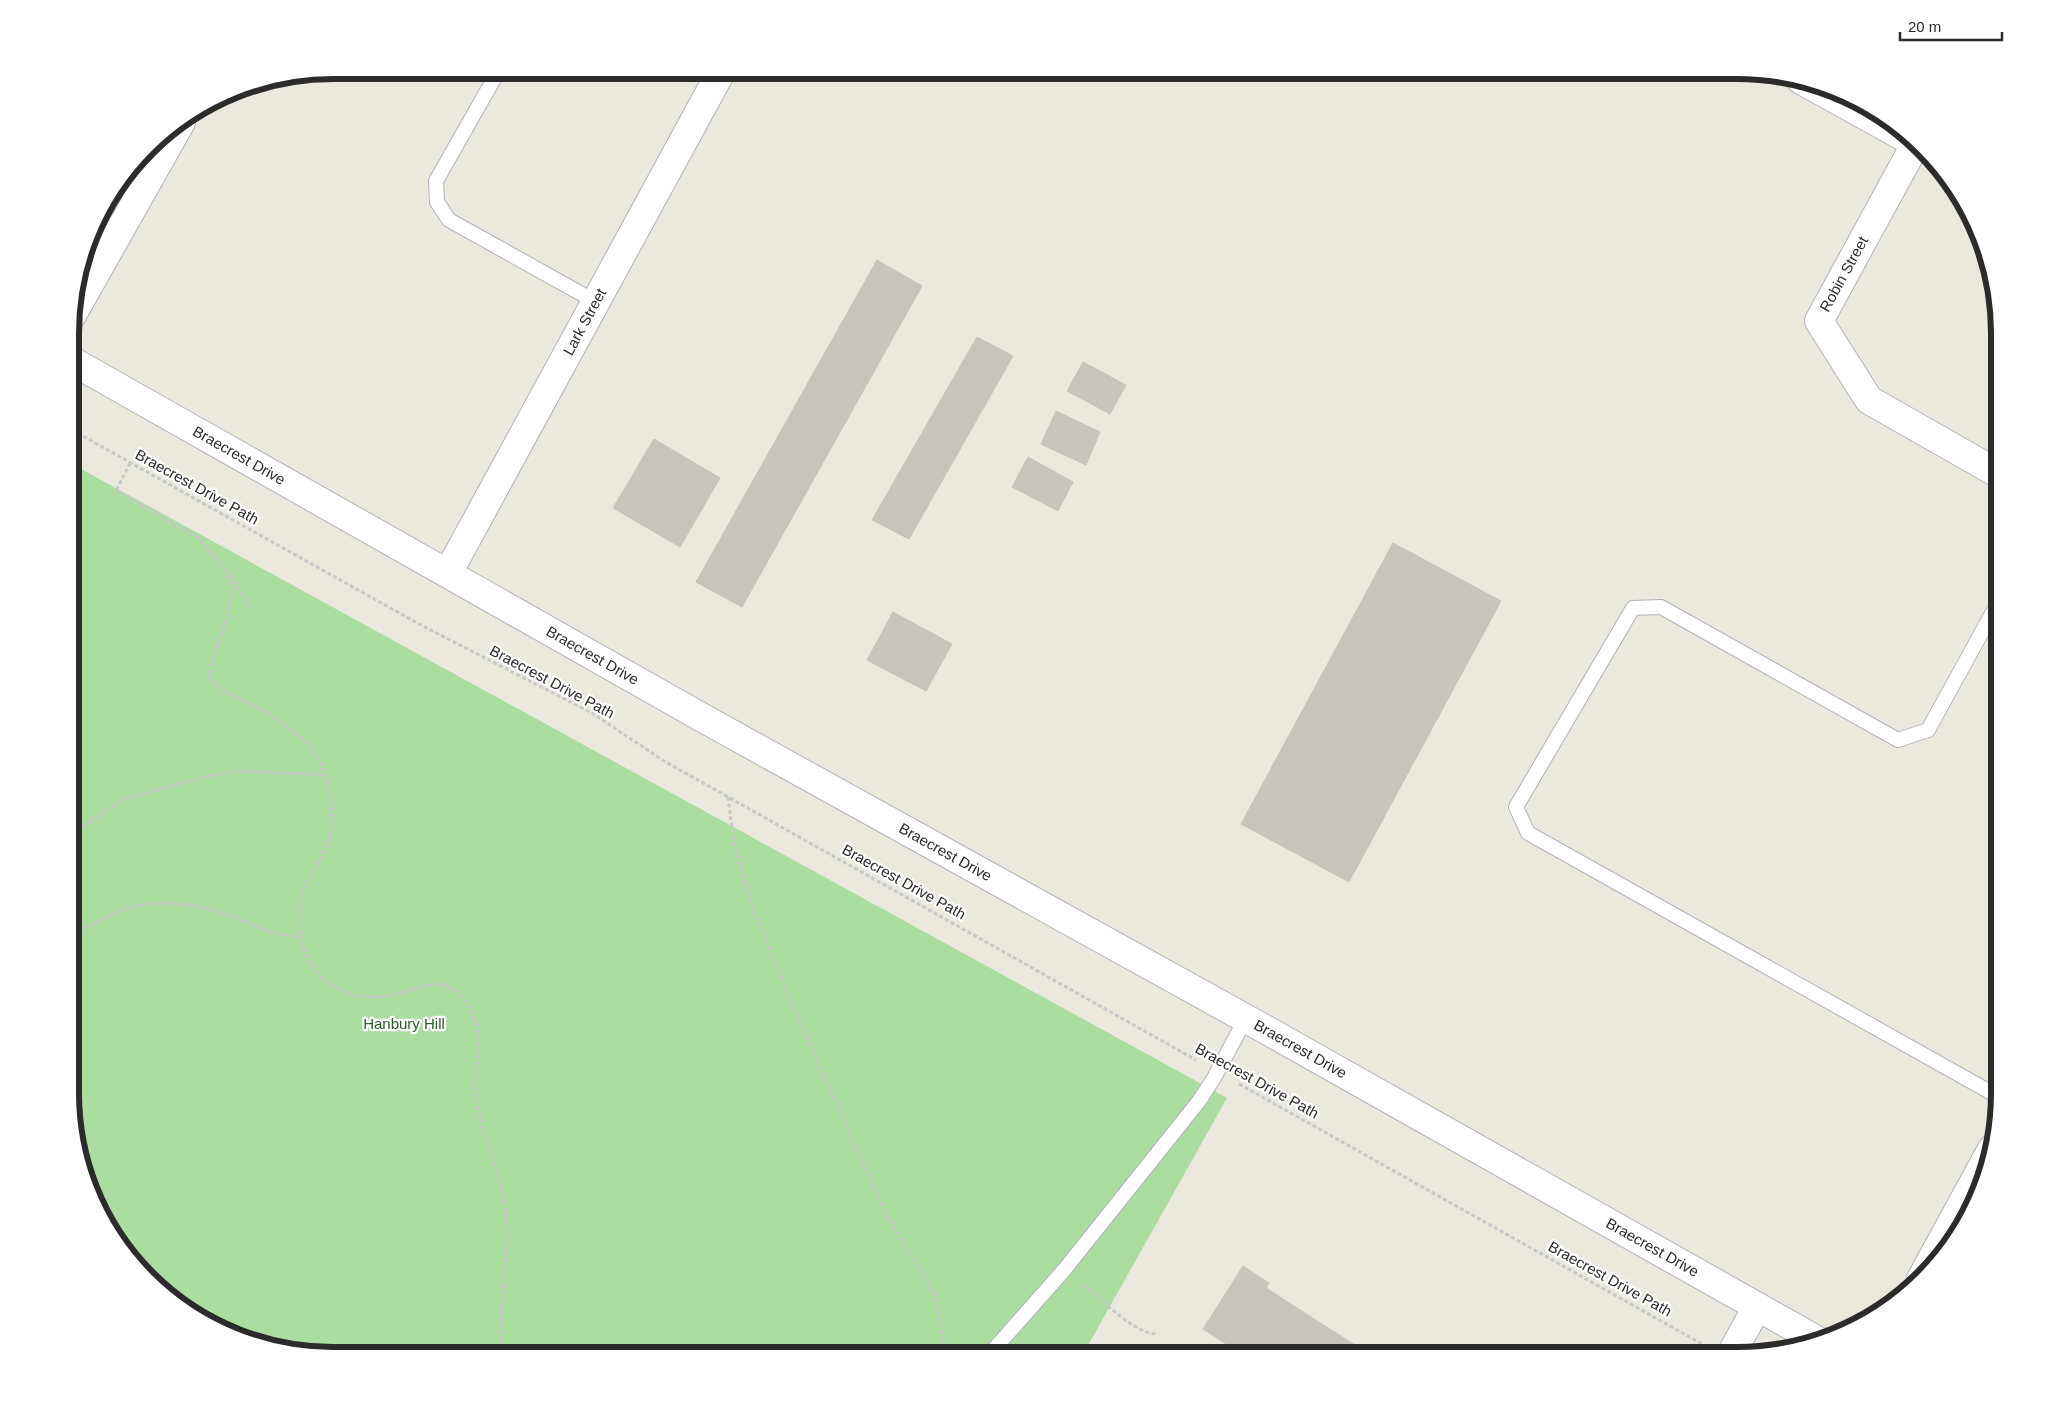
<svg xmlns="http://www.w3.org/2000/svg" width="2070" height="1426" viewBox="0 0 2070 1426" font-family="Arial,sans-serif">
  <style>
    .green { fill: #abdca0 }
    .building { fill: #c7c4be; stroke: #c6c4b8 }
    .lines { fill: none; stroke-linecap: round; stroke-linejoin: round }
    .service-casing { stroke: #b2b2bd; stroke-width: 16 }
    .minor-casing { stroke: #b2b2bd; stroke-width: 30 }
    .tertiary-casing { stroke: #b2b2bd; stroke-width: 30 }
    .path { stroke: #c8c8c8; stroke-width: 3; stroke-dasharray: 4 2.5; stroke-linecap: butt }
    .service { stroke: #fff; stroke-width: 14 }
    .minor { stroke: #fff; stroke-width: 28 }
    .tertiary { stroke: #fff; stroke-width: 28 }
    .labels { text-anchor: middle; stroke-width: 4.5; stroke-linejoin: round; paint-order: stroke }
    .street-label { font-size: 15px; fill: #2b2b2b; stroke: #fff }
    .park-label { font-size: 15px; fill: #256122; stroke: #fff }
    .rim { fill: none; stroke: #2b2b2b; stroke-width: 6 }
  </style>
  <rect width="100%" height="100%" fill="#ebe8de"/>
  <polygon class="green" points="72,464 1227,1098 1082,1356 316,1355 248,1342 173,1302 105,1225 72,1128"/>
  <g class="building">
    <polygon points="877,260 922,286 742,607 696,582"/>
    <polygon points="977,337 1013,356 909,539 872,520"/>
    <polygon points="1083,362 1126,385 1110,414 1067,391"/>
    <polygon points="1056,411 1100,432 1086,465 1041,444"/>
    <polygon points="654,439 720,478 680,547 613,508"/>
    <polygon points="1028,457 1073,482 1058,511 1012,487"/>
    <polygon points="1393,543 1501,601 1349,882 1241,824"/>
    <polygon points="893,612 952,644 926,691 867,660"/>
    <polygon points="1243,1266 1269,1283 1266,1288 1372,1356 1245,1356 1203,1329"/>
  </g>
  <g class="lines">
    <g class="service-casing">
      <g id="service">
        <polyline points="499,70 436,181 437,202 449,220 596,302"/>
        <polyline points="1999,601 1928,730 1898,740 1661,607 1633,608 1516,807 1528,833 1999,1097"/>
        <polyline points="988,1356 1064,1270 1199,1101 1214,1078 1246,1018"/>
      </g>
    </g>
    <g class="minor-casing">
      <g id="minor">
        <polyline points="1801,80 1913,142"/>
        <polyline points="1915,145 1819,321 1869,400 1999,474"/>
        <polyline points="72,315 181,122"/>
        <path id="s1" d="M448 573 722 70"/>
        <polyline points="1921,1279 1992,1149"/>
      </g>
    </g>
    <g class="tertiary-casing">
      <g id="tertiary">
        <path id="s2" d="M72 361 701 717 1270 1032 1820 1342"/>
        <polyline points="1730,1356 1757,1307"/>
      </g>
    </g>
    <g class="path">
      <polyline points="72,430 419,624 592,713 664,761 1196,1060"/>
      <polyline points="130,463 116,491 199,538 232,577 247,603 253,608"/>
      <path d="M226 569C240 608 216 637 209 675 218 693 240 699 256 707 280 719 315 744 324 770 331 791 335 819 328 841 323 856 313 870 306 885 294 910 296 943 312 966 337 1000 371 1002 408 991 419 988 431 982 443 985 473 992 481 1033 478 1060 477 1067 474 1074 474 1082 477 1123 498 1162 504 1203 512 1254 497 1305 502 1356"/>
      <polyline points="728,797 734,844 754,911 795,1011 885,1212 935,1295 946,1356"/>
      <polyline points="72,834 124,799 207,776 241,771 325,775"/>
      <path d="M72 933C88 927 102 918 118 912 152 897 193 903 227 915 251 923 274 937 300 936"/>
      <polyline points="1239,1084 1702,1344"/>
      <path d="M1083 1285C1103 1299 1134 1335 1158 1334"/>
      <polyline points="213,1323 344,1355"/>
    </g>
    <use href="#service" class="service"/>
    <use href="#minor" class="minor"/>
    <use href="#tertiary" class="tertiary"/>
  </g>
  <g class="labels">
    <g class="street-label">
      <text transform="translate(1844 274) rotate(-61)" y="5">Robin Street</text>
      <text dy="5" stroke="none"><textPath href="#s1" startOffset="286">Lark Street</textPath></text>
      <text dy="5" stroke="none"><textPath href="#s2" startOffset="192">Braecrest Drive</textPath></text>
      <text transform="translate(197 487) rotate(29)" y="5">Braecrest Drive Path</text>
      <text dy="5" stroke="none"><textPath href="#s2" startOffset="598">Braecrest Drive</textPath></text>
      <text transform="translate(552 682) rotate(28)" y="5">Braecrest Drive Path</text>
      <text dy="5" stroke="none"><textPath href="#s2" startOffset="1002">Braecrest Drive</textPath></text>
      <text transform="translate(904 882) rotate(29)" y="5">Braecrest Drive Path</text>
      <text dy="5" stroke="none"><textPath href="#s2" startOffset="1408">Braecrest Drive</textPath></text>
      <text transform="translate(1257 1081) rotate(29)" y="5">Braecrest Drive Path</text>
      <text dy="5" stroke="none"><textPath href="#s2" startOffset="1812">Braecrest Drive</textPath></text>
      <text transform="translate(1610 1279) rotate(29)" y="5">Braecrest Drive Path</text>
    </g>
    <g class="park-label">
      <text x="404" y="1029">Hanbury Hill</text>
    </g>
  </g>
  <path d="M0 0H2070V1426H0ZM333 79H1737A254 254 0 0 1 1991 333V1093A254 254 0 0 1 1737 1347H333A254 254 0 0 1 79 1093V333A254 254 0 0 1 333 79Z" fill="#fff" fill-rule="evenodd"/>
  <path class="rim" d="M333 79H1737A254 254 0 0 1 1991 333V1093A254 254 0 0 1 1737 1347H333A254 254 0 0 1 79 1093V333A254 254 0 0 1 333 79Z"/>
  <path d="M1900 32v8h102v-8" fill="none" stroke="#2b2b2b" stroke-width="2.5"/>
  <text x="1908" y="32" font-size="15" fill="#2b2b2b" stroke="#ffffff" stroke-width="4" paint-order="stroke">20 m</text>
</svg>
